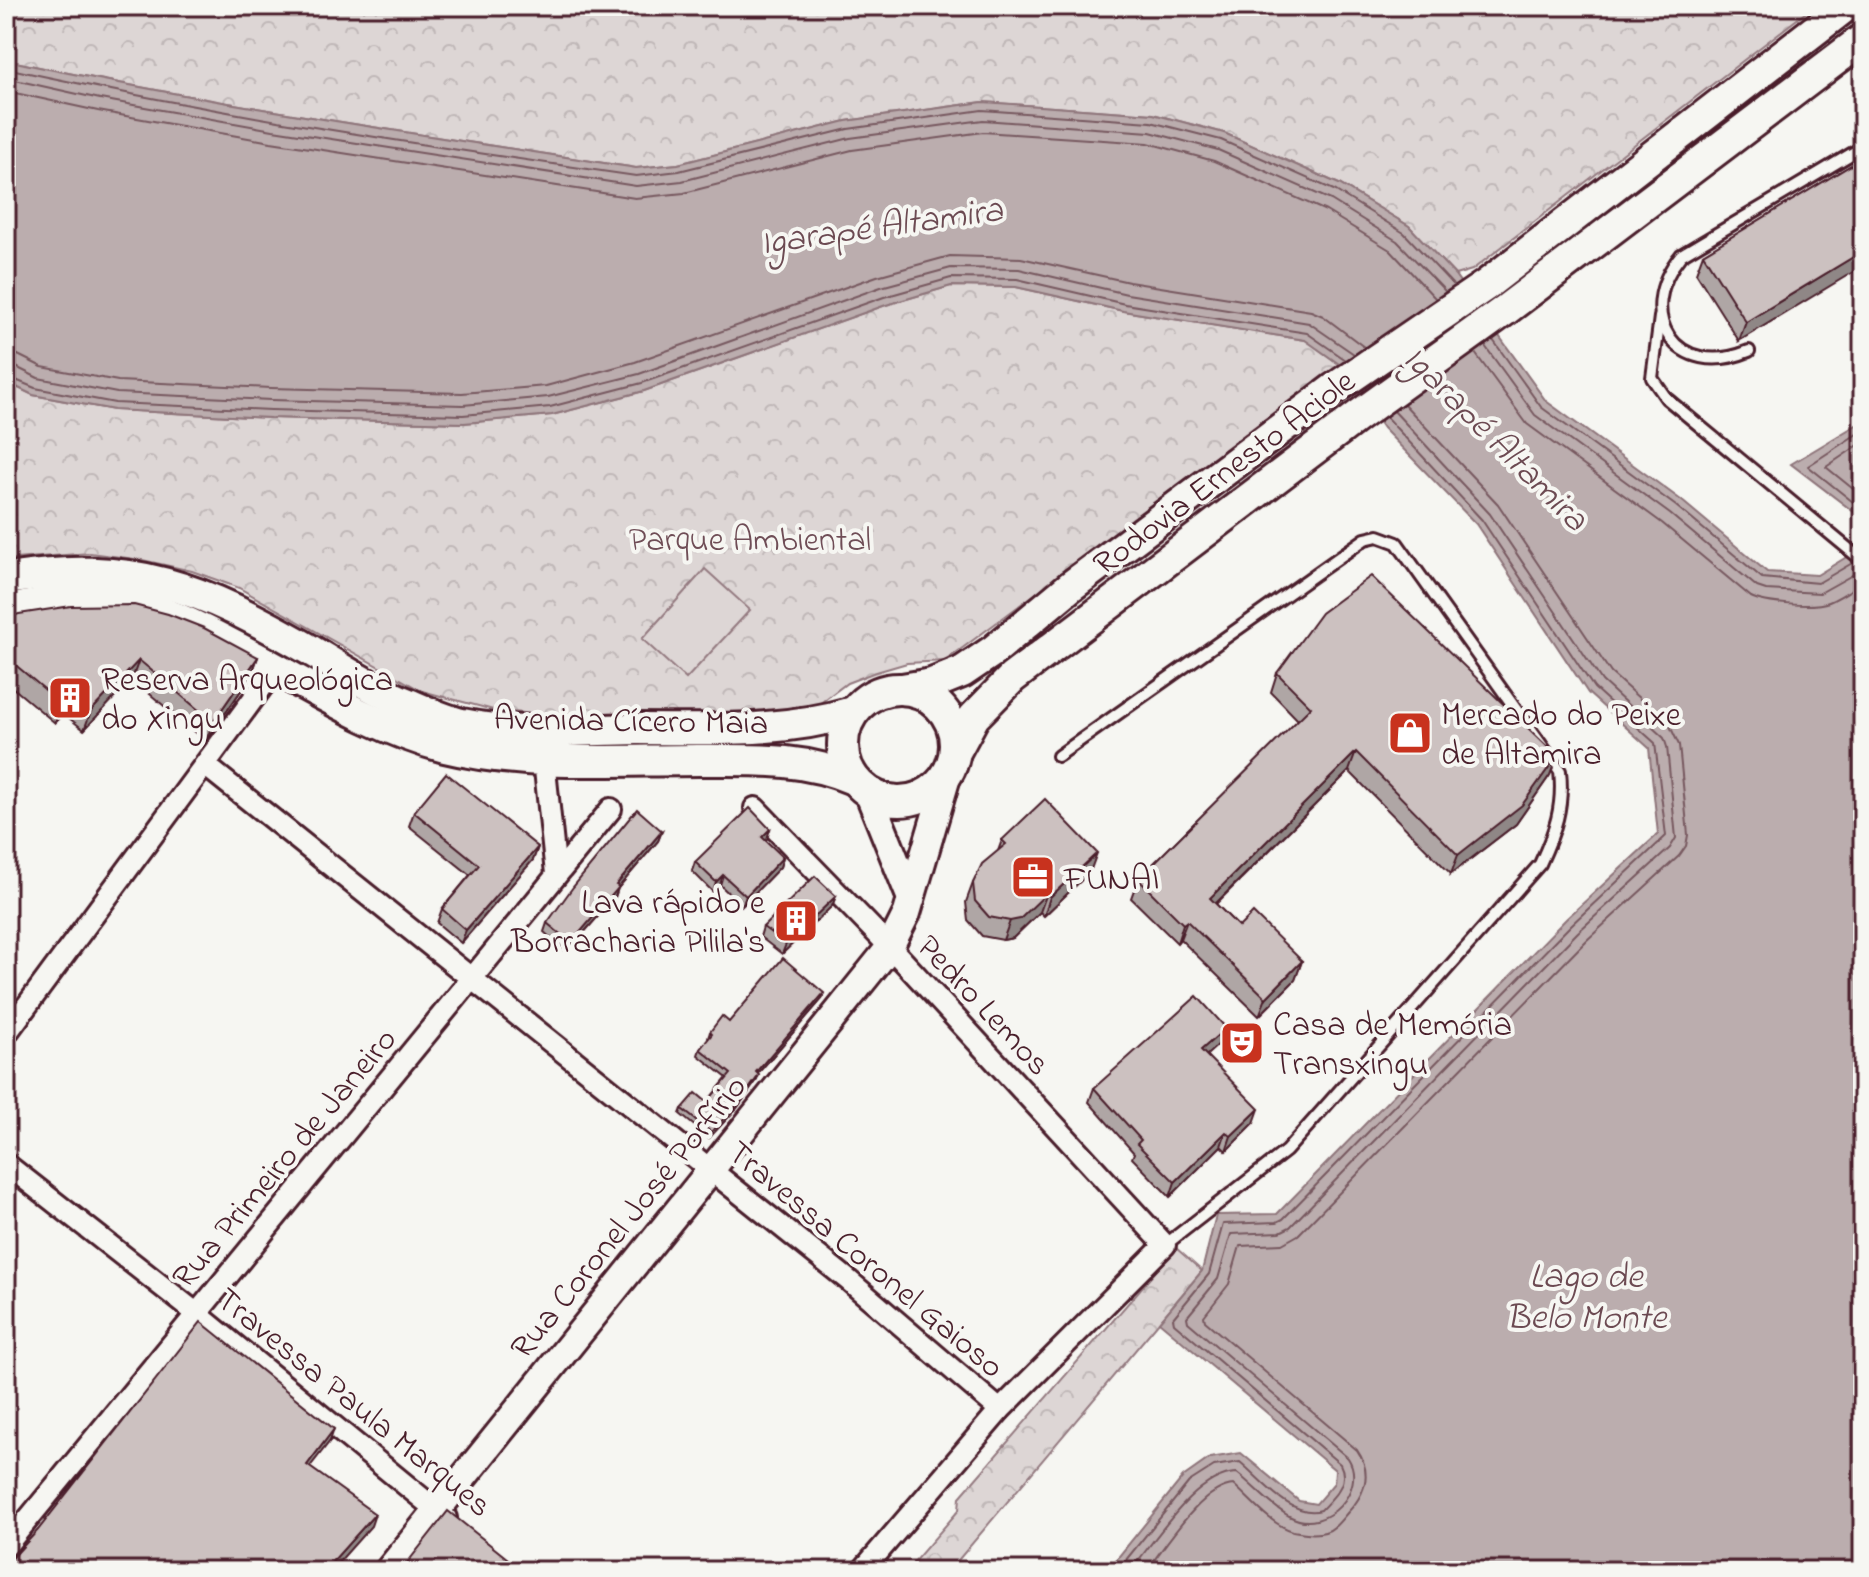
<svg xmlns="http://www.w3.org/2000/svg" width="1869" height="1577" viewBox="0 0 1869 1577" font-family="'Indie Flower',sans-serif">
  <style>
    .forest { fill: url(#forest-crowns); stroke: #947a80; stroke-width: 2 }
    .pitch { fill: #ddd6d5; stroke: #947a80; stroke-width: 2 }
    .water { fill: #bbadae; stroke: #8e747a; stroke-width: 2 }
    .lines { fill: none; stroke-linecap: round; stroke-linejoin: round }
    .shore { stroke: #77585f; stroke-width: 2 }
    .service-casing { stroke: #4a1f2b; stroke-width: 16 }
    .minor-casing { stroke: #4a1f2b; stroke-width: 26 }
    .tertiary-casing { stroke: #4a1f2b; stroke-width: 32 }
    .secondary-casing { stroke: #4a1f2b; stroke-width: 36 }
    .service { stroke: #f6f6f2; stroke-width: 10 }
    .minor { stroke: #f6f6f2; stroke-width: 20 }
    .tertiary { stroke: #f6f6f2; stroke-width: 26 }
    .secondary { stroke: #f6f6f2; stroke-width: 30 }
    .wall { fill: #afa6a5; stroke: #4a1f2b; stroke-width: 2 }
    .shaded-wall { fill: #8f8786; stroke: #4a1f2b; stroke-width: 2 }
    .building { fill: #ccc1c0; stroke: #4a1f2b; stroke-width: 2 }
    .labels { text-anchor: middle; stroke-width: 8; stroke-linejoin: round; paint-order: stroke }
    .street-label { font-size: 34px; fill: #4a1f2b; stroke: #f6f6f2 }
    .park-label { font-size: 34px; fill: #6f4d56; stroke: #f6f6f2 }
    .poi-label { font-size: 34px; fill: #4a1f2b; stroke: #f6f6f2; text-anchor: start }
    .water-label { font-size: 36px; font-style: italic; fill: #6c4a52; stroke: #f6f6f2 }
  </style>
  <defs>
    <pattern id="forest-crowns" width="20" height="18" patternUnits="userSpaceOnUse" patternTransform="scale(2)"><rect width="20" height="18" fill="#ddd6d5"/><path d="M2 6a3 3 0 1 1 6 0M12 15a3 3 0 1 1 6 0" fill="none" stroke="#bfb7b7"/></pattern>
  </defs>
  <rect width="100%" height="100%" fill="#f6f6f2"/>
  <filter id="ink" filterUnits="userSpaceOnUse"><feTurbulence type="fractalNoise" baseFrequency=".0125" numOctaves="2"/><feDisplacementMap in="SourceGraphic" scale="16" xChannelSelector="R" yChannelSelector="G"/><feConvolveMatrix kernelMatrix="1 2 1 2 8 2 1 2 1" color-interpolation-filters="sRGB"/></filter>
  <g filter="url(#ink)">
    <g class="forest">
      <path d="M6 6H1814L1472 270 1455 275 1409 226 1339 184 1224 133 1153 114 982 102 846 121 678 164 636 168C425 135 214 105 6 60Z"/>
      <polygon points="951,286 1016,287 1123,311 1306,340 1339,364 1326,377 945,661 907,663 873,673 847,683 819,704 786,713 554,715 497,711 422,691 239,588 192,571 142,560 90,553 15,559 6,562 6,382 33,395 114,410 270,418 464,423 552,415 644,391 886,305"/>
      <polygon points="1176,1248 1202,1271 949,1571 906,1571 959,1510 960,1497"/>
    </g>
    <polygon class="pitch" points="705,569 750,610 686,679 642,639"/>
    <path class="water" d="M6 60C214 105 425 135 636 168L678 164 846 121 983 102 1153 114 1224 133 1339 184 1409 226 1455 275 1546 401 1681 500 1767 572 1817 575 1858 550 1863 519 1791 464 1863 421V1571H1107L1183 1477 1210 1458 1241 1453 1299 1501 1316 1504 1334 1483 1335 1470 1159 1322 1202 1271 1216 1215 1277 1214 1566 919 1658 834 1649 748 1588 693 1476 524 1383 428 1339 364 1305 340 1123 311 1016 287 951 286 886 305 644 391 552 415 464 423 270 418 114 410 33 395 6 382Z"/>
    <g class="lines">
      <g class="shore">
        <path d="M6 68C214 114 425 146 636 176L679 171 848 129 982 110 1151 122 1221 140 1336 191 1404 233 1454 286"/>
        <polyline points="6,78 100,99 273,130 636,186 682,181 850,138 983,120 1150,132 1218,150 1331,200 1397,241 1446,292"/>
        <polyline points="6,91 98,111 271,142 635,198 684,193 852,150 983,132 1148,143 1214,161 1326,211 1390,250 1436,299"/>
        <polyline points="1493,340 1541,407 1676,506 1762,578 1818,583 1854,562"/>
        <polyline points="1485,346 1535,415 1670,514 1757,587 1766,590 1820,593 1863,569"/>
        <path d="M1475 353 1527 424 1662 523 1751 597C1765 604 1814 608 1829 602 1841 597 1852 589 1863 582"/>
        <polyline points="6,354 18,355 42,367 118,381 271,388 462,393 546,386 635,362 877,276 950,256 1021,258 1129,282 1311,311 1323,316 1364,347"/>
        <polyline points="6,366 16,367 38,378 117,393 271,400 463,405 548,397 639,374 881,287 951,268 1019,269 1127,294 1309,323 1354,354"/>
        <polyline points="6,376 35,388 115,403 271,410 463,415 550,407 642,383 884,297 951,278 1017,279 1125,304 1307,333 1346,360"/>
        <polyline points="1863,430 1808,466 1863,510"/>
        <polyline points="1863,442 1826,467 1863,497"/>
        <path d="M1117 1571 1189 1482 1214 1466 1240 1462C1261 1479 1291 1519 1321 1510 1334 1496 1350 1483 1340 1464L1174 1323 1173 1318 1209 1274 1223 1224 1277 1222 1283 1219 1571 925 1666 836 1655 743 1594 688 1482 520 1386 417"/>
        <path d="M1130 1571C1156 1540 1195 1474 1237 1473 1254 1486 1271 1507 1291 1517 1326 1535 1368 1489 1348 1458L1188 1322 1187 1317 1218 1279 1231 1234 1280 1232 1290 1227 1578 932 1670 848 1676 838 1667 747 1664 738 1602 681 1490 514 1394 411"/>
        <path d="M1146 1571C1165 1547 1202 1486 1234 1485 1251 1500 1271 1525 1293 1531 1303 1533 1315 1535 1325 1532 1335 1529 1341 1520 1348 1512 1365 1494 1373 1473 1357 1450L1205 1321 1204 1316 1229 1284 1240 1246 1282 1244 1298 1235 1587 940 1679 856 1686 846 1688 835 1679 745 1670 726 1611 673 1498 504 1404 404"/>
      </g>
      <g class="service-casing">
        <g id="service">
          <polyline points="1660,317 1652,378 1666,398 1863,561"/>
          <path d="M1749 351C1676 381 1632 315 1681 255L1863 147"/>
          <path d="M1058 756 1365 539 1378 536 1397 543 1560 771C1564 806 1555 832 1540 864L1286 1151 1165 1245"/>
        </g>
      </g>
      <g class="minor-casing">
        <g id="minor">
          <polyline points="544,760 556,874"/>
          <polyline points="205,765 847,1279 1000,1410"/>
          <polyline points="755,808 890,947 1165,1245 1000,1410 862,1571"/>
          <polyline points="6,1034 276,668"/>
          <polyline points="6,1164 196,1313 446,1518"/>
          <polyline points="6,1546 611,809"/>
        </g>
      </g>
      <g class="tertiary-casing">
        <g id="tertiary">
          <polyline points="868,792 911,899"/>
          <polyline points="388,1571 890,947 907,913 949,770"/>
        </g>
      </g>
      <g class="secondary-casing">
        <g id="secondary">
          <path d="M6 579C135 559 200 587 310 650 343 670 375 691 411 705 427 712 445 720 462 724 519 736 579 730 637 729 711 729 782 733 853 712"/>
          <path d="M6 611C43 602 82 596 120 602 161 608 196 626 232 645 302 681 369 727 445 747 527 767 615 760 699 760 753 760 803 757 853 779"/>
          <polyline points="902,689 932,684 962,672 993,651 1071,586 1335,388 1486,285 1846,6"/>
          <circle cx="899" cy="745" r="56"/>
          <polyline points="955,752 974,717 1012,678 1358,416 1504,311 1863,39"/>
        </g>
      </g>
      <use href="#service" class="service"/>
      <use href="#minor" class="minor"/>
      <use href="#tertiary" class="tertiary"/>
      <use href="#secondary" class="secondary"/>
    </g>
    <g class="wall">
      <polygon points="1863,158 1739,341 1696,273 1703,254"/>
      <polygon points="6,618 258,657 251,676 206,741 132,679 84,730 64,714 55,723 6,682"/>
      <polygon points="1277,673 1557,756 1550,775 1516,824 1451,874 1349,771 1216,904 1239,927 1302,961 1295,980 1259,1016 1180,939 1177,943 1131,898 1138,879 1298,720 1271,692"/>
      <polygon points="414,812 538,847 533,860 461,943 437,923 442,909 470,875 409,826"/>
      <polygon points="770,829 765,840 783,857 780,867 742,906 720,885 713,892 692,871 695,862"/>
      <polygon points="662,831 658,841 618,888 615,897 567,952 544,932 547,923"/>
      <polygon points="1002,840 1090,872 1044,916 1040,912 1013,938 1003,940 982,936 968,920 966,902 973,883 998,851"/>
      <polygon points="836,896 832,906 782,954 760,937 763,927"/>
      <polygon points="822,999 758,1073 757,1080 737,1108 709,1138 680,1114 682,1109 707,1102 727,1078 698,1055 700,1049 709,1039 708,1038 710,1032 729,1022"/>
      <polygon points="1220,1043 1206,1055 1254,1123 1226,1151 1221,1146 1170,1197 1132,1158 1134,1153 1089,1102 1094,1088"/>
    </g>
    <g class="shaded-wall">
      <polygon points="1863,251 1863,266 1739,341 1746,322"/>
      <polygon points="258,657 251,676 206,741 213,722"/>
      <polygon points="139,660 132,679 84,730 91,711"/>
      <polygon points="71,695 64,714 55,723 62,704"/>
      <polygon points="1356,752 1349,771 1203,916 1210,898"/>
      <polygon points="1557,756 1550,775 1516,824 1451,874 1458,855"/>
      <polygon points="770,829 767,839 758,847 762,837"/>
      <polygon points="662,831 658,841 618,888 615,897 567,952 571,943 616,885"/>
      <polygon points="538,847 533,860 461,943 466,930"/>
      <polygon points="1097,853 1090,872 1044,916 1050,897"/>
      <polygon points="783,857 780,867 742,906 746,896"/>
      <polygon points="723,875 720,885 713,892 716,882"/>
      <polygon points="1047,893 1040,912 1013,938 1003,940 1010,921"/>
      <polygon points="836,896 832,906 782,954 786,944"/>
      <polygon points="1187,921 1180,939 1177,943 1183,924"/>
      <polygon points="1302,961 1295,980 1259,1016 1266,998"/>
      <polygon points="824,993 822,999 754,1078 756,1072"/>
      <polygon points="1226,1028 1220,1043 1196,1065 1201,1050"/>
      <polygon points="759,1075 757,1080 737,1108 709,1138 711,1132"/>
      <polygon points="1259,1109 1254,1123 1226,1151 1231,1136"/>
      <polygon points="1226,1132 1221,1146 1170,1197 1175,1182"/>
      <polygon points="334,1429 330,1441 302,1477 307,1465"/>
      <polygon points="375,1514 371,1526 331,1571 332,1562"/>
    </g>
    <g class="building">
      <polygon points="1863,158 1863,251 1746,322 1703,254"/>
      <polygon points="1371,576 1557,756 1522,805 1458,855 1356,752 1210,898 1239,927 1253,913 1302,961 1266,998 1187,921 1183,924 1138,879 1311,707 1277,673 1321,613"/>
      <polygon points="134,605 168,614 204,628 258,657 213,722 139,660 91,711 71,695 62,704 6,657 6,618 19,614 71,606"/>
      <polygon points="446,773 538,847 466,930 442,909 479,865 414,812"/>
      <polygon points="1045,799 1097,853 1050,897 1047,893 1020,919 1010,921 989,917 975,901 973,883 982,864 1006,844 1002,840"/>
      <polygon points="750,808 770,829 762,837 783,857 746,896 723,875 716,882 695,862"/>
      <polygon points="637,809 662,831 616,885 619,887 571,943 547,923 573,887"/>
      <polygon points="815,876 836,896 786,944 763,927"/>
      <polygon points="783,958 824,993 756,1072 759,1075 739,1103 711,1132 682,1109 696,1093 707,1102 731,1074 700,1049 712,1034 710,1032 722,1016 729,1022"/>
      <polygon points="1197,996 1226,1028 1201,1050 1259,1109 1231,1136 1226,1132 1175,1182 1137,1144 1141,1140 1094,1088"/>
      <polygon points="201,1322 334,1429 307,1465 375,1514 332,1562 339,1567 335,1571 6,1571 6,1565 38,1530"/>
      <polygon points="448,1511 523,1571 387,1571 390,1567 400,1567 407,1563"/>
    </g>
  </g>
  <defs>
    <g id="building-square" transform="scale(2.3)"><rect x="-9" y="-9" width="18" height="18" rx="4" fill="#c8321e" stroke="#f6f6f2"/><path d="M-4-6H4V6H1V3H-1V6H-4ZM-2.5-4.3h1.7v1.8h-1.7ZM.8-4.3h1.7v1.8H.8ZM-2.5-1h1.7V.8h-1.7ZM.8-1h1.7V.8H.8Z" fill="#fff"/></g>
    <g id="shop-square" transform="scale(2.3)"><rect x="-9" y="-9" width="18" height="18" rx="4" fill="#c8321e" stroke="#f6f6f2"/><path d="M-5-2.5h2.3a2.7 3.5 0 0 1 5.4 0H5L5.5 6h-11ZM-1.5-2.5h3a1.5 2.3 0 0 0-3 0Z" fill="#fff"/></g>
    <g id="office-square" transform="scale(2.3)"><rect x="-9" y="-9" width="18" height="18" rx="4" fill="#c8321e" stroke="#f6f6f2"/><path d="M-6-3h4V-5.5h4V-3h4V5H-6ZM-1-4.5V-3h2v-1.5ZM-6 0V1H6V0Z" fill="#fff"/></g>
    <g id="theatre-square" transform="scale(2.3)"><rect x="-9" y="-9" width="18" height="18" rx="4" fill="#c8321e" stroke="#f6f6f2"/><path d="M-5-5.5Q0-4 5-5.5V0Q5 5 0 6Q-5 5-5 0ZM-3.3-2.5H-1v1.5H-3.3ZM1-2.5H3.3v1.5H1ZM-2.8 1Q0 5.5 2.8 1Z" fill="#fff"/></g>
  </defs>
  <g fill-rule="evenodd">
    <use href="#building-square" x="70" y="698"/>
    <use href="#shop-square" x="1410" y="733"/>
    <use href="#office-square" x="1033" y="877"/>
    <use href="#building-square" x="796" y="921"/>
    <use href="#theatre-square" x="1242" y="1043"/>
  </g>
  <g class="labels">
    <g class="street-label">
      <text transform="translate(1223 471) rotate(-37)" y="12">Rodovia Ernesto Aciole</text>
      <text transform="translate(631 719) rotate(1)" y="12">Avenida Cícero Maia</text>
      <text transform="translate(985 1004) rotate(47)" y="12">Pedro Lemos</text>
      <text transform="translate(283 1157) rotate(-50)" y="12">Rua Primeiro de Janeiro</text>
      <text transform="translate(627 1216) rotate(-51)" y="12">Rua Coronel José Porfírio</text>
      <text transform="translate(867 1258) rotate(40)" y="12">Travessa Coronel Gaioso</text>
      <text transform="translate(355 1401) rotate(39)" y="12">Travessa Paula Marques</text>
    </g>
    <g class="park-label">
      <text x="750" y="550">Parque Ambiental</text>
    </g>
    <g class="poi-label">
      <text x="101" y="690">Reserva Arqueológica<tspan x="101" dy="39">do Xingu</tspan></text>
      <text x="1441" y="725">Mercado do Peixe<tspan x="1441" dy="39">de Altamira</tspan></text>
      <text x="1064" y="889">FUNAI</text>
      <text x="765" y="913" text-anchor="end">Lava rápido e<tspan x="765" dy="39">Borracharia Pilila's</tspan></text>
      <text x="1273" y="1035">Casa de Memória<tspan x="1273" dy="39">Transxingu</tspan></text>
    </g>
    <g class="water-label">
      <text transform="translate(881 224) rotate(-8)" y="13">Igarapé Altamira</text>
      <text transform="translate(1497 437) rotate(45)" y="13">Igarapé Altamira</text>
      <text x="1586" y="1287">Lago de<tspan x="1586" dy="41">Belo Monte</tspan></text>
    </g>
  </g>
  <rect width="1869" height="1577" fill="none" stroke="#f6f6f2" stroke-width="32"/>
  <rect x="16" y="16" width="1837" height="1545" fill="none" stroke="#4a1f2b" stroke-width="3" filter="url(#ink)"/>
</svg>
